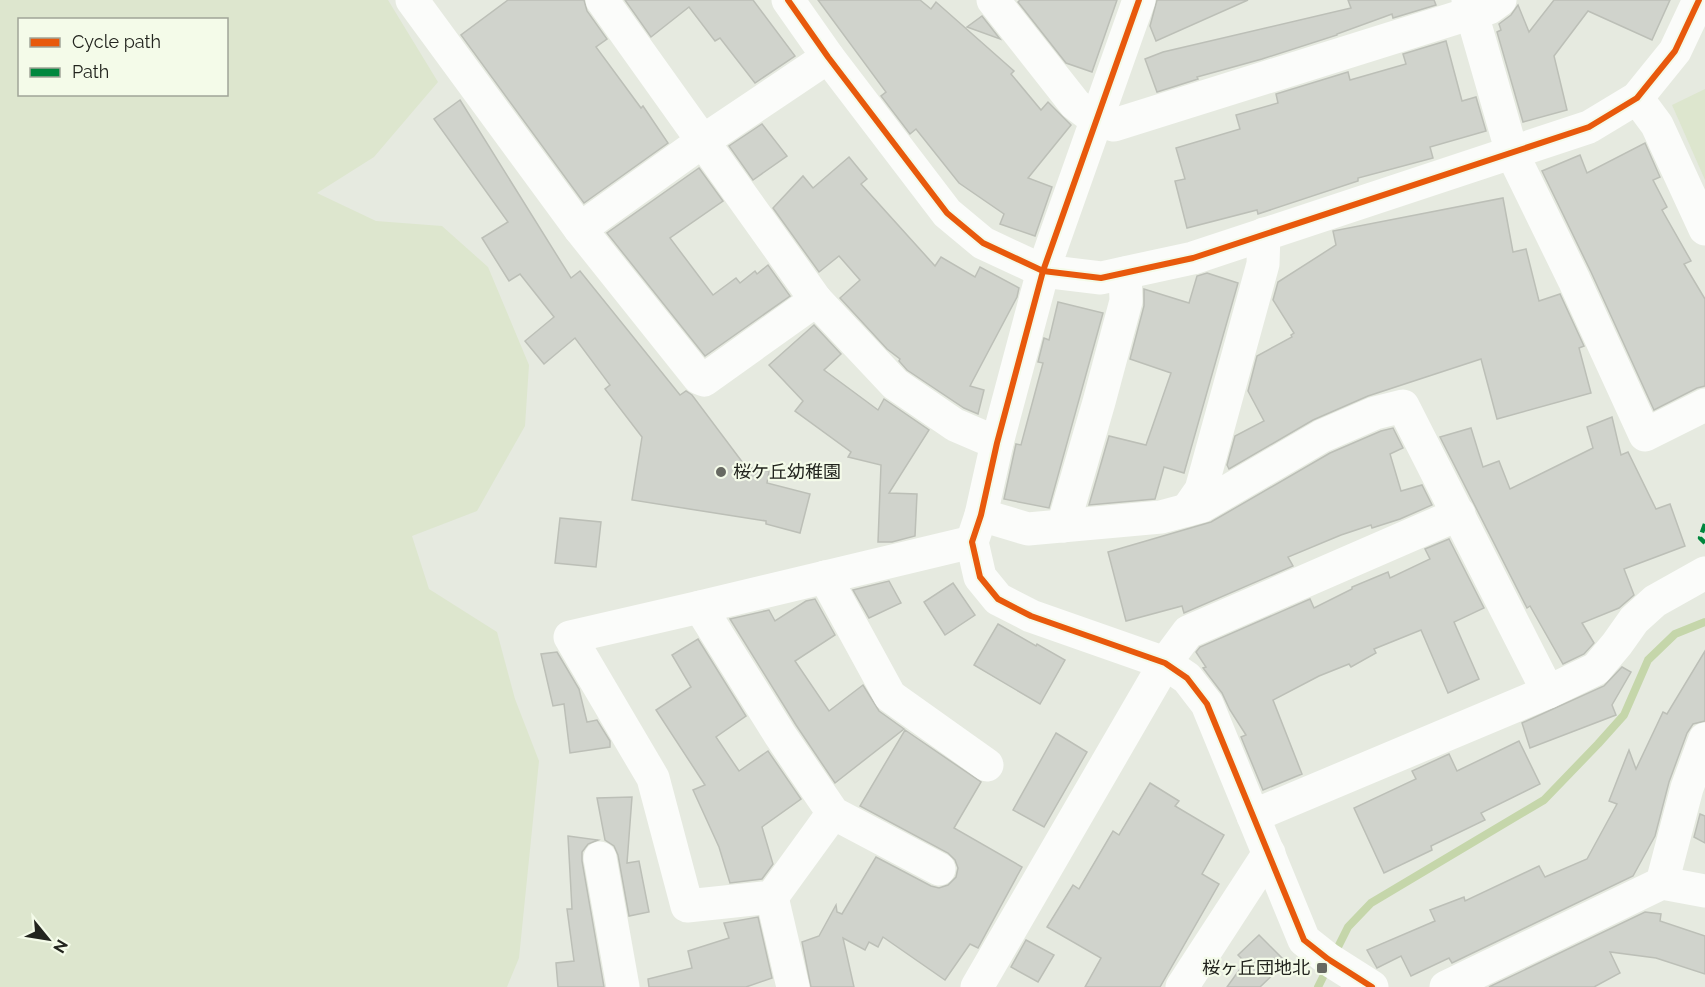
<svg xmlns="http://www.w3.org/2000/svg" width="1705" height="987" viewBox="0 0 1705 987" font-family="Raleway,'Noto Sans JP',sans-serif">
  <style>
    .green { fill: #dde6ce; fill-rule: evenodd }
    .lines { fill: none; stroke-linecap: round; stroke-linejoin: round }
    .stream { stroke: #c5d6aa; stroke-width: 8 }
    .building { fill: #d0d3cc; stroke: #bcbfb7; stroke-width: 1.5 }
    .minor { stroke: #fbfcfa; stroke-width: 33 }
    .tertiary { stroke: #fbfcfa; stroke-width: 33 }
    .quiet { stroke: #00873e; stroke-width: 4.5; stroke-dasharray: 9 4.5; stroke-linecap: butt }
    .cycleway-casing { stroke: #f4fbe9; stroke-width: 10 }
    .cycleway { stroke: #e8590c; stroke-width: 6 }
    .poi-dot { fill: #676962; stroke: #f4fbe9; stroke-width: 2 }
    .labels { text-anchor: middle; stroke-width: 4.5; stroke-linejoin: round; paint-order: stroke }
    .poi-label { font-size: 18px; fill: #22241e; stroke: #f4fbe9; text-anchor: start }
  </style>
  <rect width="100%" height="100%" fill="#e6eae0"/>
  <g class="green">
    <path d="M0 0H388L438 82 374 157 317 193 376 221 442 226 488 267 529 365 525 426 477 511 412 536 429 589 497 632 515 699 539 761 519 958 507 987H0ZM20 20H226V94H20Z"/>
    <polygon points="1705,89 1705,180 1672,105"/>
  </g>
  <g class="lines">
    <g class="stream">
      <polyline points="1334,955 1348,927 1371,903 1544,800 1598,744 1624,715 1648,660 1675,634 1705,622"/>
      <polyline points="1318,987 1328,967"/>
    </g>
  </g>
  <g class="building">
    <polygon points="508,0 584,0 587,11 607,39 596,47 641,108 643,106 668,143 584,203 461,35"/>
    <polygon points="625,0 753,0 795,56 755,83 720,38 715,41 689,7 651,37"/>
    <polygon points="818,0 920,0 931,9 936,2 1014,71 1011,74 1041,110 1048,102 1071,125 1028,178 1052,187 1035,236 1000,224 1004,214 959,183 916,129 910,134 881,96 886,92"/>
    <polygon points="1020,0 1117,0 1092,72 1066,63 1018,2"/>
    <polygon points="1157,0 1248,0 1156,41 1150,26"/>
    <polygon points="1348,0 1434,0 1436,5 1393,18 1392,14 1337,34 1337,35 1262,59 1197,77 1198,79 1157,92 1145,59 1163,52 1351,8"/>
    <polygon points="1554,0 1670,0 1652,40 1588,11 1554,56 1567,110 1523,122 1497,32 1501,30 1499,24 1511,15 1518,5 1529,32"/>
    <polygon points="982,16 1000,39 967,27"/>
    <polygon points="1446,41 1462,101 1476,97 1486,131 1430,147 1433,158 1358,178 1358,181 1258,214 1257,210 1187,228 1175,181 1185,179 1176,148 1240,129 1236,115 1278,103 1276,94 1348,72 1350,80 1406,64 1403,54"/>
    <polygon points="460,100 571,278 580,271 680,395 686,391 692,395 746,467 769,471 767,483 810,494 800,533 766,524 766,521 632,500 642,437 605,389 610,385 575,338 544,364 525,341 554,317 520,274 509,281 482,238 508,222 434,119"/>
    <polygon points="762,124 787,156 753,180 729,146"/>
    <polygon points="1645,143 1660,177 1653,180 1667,207 1662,210 1691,261 1684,264 1705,299 1705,386 1697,388 1654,410 1591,272 1542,171 1580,155 1587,173"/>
    <polygon points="849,157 867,179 861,184 935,266 941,257 975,277 980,267 1019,288 1017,297 970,386 984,390 978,414 964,408 907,370 899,361 900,359 887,349 840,298 860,280 839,256 819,272 773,208 803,176 813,188"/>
    <polygon points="699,168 723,201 670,238 713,295 736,278 740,283 755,271 757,274 768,265 790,296 705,356 607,233"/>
    <polygon points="1503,198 1513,252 1526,249 1539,301 1560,294 1584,346 1579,348 1591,393 1497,419 1481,359 1368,396 1313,420 1229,469 1227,465 1235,436 1264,421 1248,391 1257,356 1292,337 1291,335 1294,333 1273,300 1278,282 1336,245 1333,231"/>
    <polygon points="1207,273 1238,283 1184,473 1164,467 1155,499 1089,505 1109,436 1146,445 1171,373 1130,359 1144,306 1144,289 1189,303 1197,276"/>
    <polygon points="1058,302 1103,313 1049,508 1004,499 1016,444 1021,445 1043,363 1038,362 1044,338 1049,340"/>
    <polygon points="814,325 841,354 824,370 878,410 884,399 929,430 889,493 917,494 915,536 892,542 878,542 881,465 848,457 851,452 795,411 803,401 769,365"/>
    <polygon points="1612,417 1621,455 1628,452 1656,509 1670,504 1685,546 1624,569 1634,595 1619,608 1582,623 1594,643 1584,654 1563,664 1530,606 1527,608 1440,437 1471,428 1483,467 1499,461 1510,489 1593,448 1587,427"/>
    <polygon points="1393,428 1403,448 1390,454 1401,491 1422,485 1432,505 1400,519 1372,528 1371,525 1341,535 1288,557 1293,566 1184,613 1182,606 1126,621 1108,552 1211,522 1330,453 1381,431"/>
    <polygon points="560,518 601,522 596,567 555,563"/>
    <polygon points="1449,539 1484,608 1454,622 1479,679 1448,693 1421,630 1374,649 1376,653 1351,667 1349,664 1319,676 1273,700 1302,774 1263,790 1241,737 1246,735 1230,710 1222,693 1203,668 1206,667 1196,652 1200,647 1310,599 1314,608 1352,589 1352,587 1388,572 1390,578 1430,559 1425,549"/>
    <polygon points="889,581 901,603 869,618 853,590"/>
    <polygon points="953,583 975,615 945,635 924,602"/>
    <polygon points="815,599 835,635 795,661 829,711 863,685 879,711 904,729 835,783 796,725 730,619 769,610 775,621 806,601"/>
    <polygon points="998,624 1036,646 1037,644 1065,660 1040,704 974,665"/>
    <polygon points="698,639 746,716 716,737 739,771 768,751 801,799 762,827 773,864 762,879 730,883 719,847 693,790 705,785 656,710 691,687 672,655"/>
    <polygon points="1705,651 1705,721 1693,724 1687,733 1669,782 1655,836 1633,876 1452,963 1449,958 1411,976 1401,956 1377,968 1367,950 1435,921 1430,910 1464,897 1465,901 1539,866 1545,877 1587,859 1617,804 1609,801 1629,750 1636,769 1663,712 1667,714"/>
    <polygon points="557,652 579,689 587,722 597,720 610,741 610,747 570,753 564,704 553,706 541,654"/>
    <polygon points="1622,667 1631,672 1612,705 1616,715 1530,748 1522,723 1604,686"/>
    <polygon points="905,730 981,782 954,828 1022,867 978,948 970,944 945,980 883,937 878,947 869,942 865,950 843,938 854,987 811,987 802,942 819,936 836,905 837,912 842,914 876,857 931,886 939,888 948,885 956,877 958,868 955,860 948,853 860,806"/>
    <polygon points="1056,733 1087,752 1044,827 1013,810"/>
    <polygon points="1519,741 1540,784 1481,813 1485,820 1431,846 1432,850 1384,873 1354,808 1416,779 1412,771 1449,754 1457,771"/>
    <polygon points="1150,783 1179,801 1175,806 1224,835 1202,874 1219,884 1160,987 1085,987 1101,958 1047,927 1073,885 1079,889 1113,831 1119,835"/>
    <polygon points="632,797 627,863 639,861 649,912 629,916 618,855 614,846 605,840 597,798"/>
    <polygon points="1700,814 1705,816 1705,843 1694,837"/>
    <polygon points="568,836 598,840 588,844 582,852 582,861 604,987 558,987 556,963 574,961 567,909 572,909"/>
    <polygon points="1645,912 1661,914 1660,921 1705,936 1705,974 1656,958 1610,952 1620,973 1594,987 1489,987"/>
    <polygon points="758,917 772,978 746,987 649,987 648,979 692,968 688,951 729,938 724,923"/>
    <polygon points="1259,935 1286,962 1260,987 1227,987 1245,962 1238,955"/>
    <polygon points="1026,940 1054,955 1038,982 1011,967"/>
  </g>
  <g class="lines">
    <g class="minor">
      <polyline points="412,0 580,229 699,378 704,380 816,300 895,384 955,425 997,443"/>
      <polyline points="602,0 816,300"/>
      <polyline points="993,0 1075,104 1096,120 1114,125 1472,13 1489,8 1500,0"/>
      <polyline points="1139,0 1043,271 997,443 981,515 972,542 980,577 998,599 1031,616 1165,663 1187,678 1207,704 1304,940 1328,959 1372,987"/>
      <polyline points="1468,0 1512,153 1574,280 1645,435 1705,405"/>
      <polyline points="1637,98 1657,125 1705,229"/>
      <polyline points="580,229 703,141 828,57"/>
      <polyline points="1187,510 1201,490 1263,264 1264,234"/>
      <polyline points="981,515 1028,529 1161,517 1202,506 1322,436 1375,413 1403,406 1548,692"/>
      <polyline points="1063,526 1099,402 1126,301 1125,273"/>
      <polyline points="825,577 890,696 987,765"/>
      <polyline points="700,607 570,637 653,778 687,906 772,897 833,813"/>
      <polyline points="1253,816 1548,692 1596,669 1617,644 1634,620 1655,601 1705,573"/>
      <polyline points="600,858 623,987"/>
      <polyline points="939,869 833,813 780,735 700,607 972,542"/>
      <polyline points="1662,883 1687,788 1705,739"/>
      <polyline points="772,897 793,987"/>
      <polyline points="977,987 1165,663 1188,632 1459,514"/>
      <polyline points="1182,987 1269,853"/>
      <polyline points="1446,987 1662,883 1705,891"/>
    </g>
    <polyline class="tertiary" points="788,0 828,57 947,213 983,243 1043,271 1101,278 1193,258 1589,127 1637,98 1675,51 1699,0"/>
    <polyline class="quiet" points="1705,524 1700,538 1705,543"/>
    <g class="cycleway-casing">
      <g id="cycleway">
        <polyline points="788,0 828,57 947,213 983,243 1043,271 1101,278 1193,258 1589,127 1637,98 1675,51 1699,0"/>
        <polyline points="1139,0 1043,271 997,443 981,515 972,542 980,577 998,599 1031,616 1165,663 1187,678 1207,704 1304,940 1328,959 1372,987"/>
      </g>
    </g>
    <use href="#cycleway" class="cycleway"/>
  </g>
  <g class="poi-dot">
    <circle cx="721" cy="472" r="6"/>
    <rect x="1316" y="962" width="12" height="12" rx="3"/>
  </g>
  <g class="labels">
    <g class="poi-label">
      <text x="733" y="478">桜ケ丘幼稚園</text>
      <text x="1310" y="974" text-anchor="end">桜ヶ丘団地北</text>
    </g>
  </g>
  <rect x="18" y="18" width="210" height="78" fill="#f4fbe9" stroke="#a0a598" stroke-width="1.5"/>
  <rect x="30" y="38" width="30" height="9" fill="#e8590c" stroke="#a0a598" stroke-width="1.5"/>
  <text x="72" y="48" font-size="18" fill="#22241e">Cycle path</text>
  <rect x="30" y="68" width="30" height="9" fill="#00873e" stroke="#a0a598" stroke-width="1.5"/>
  <text x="72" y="78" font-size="18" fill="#22241e">Path</text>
  <g transform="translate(48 939) rotate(120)" stroke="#f4fbe9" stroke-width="4.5" paint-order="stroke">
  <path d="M0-4.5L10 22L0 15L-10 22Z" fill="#22241e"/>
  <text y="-9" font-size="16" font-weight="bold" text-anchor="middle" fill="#22241e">N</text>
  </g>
</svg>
